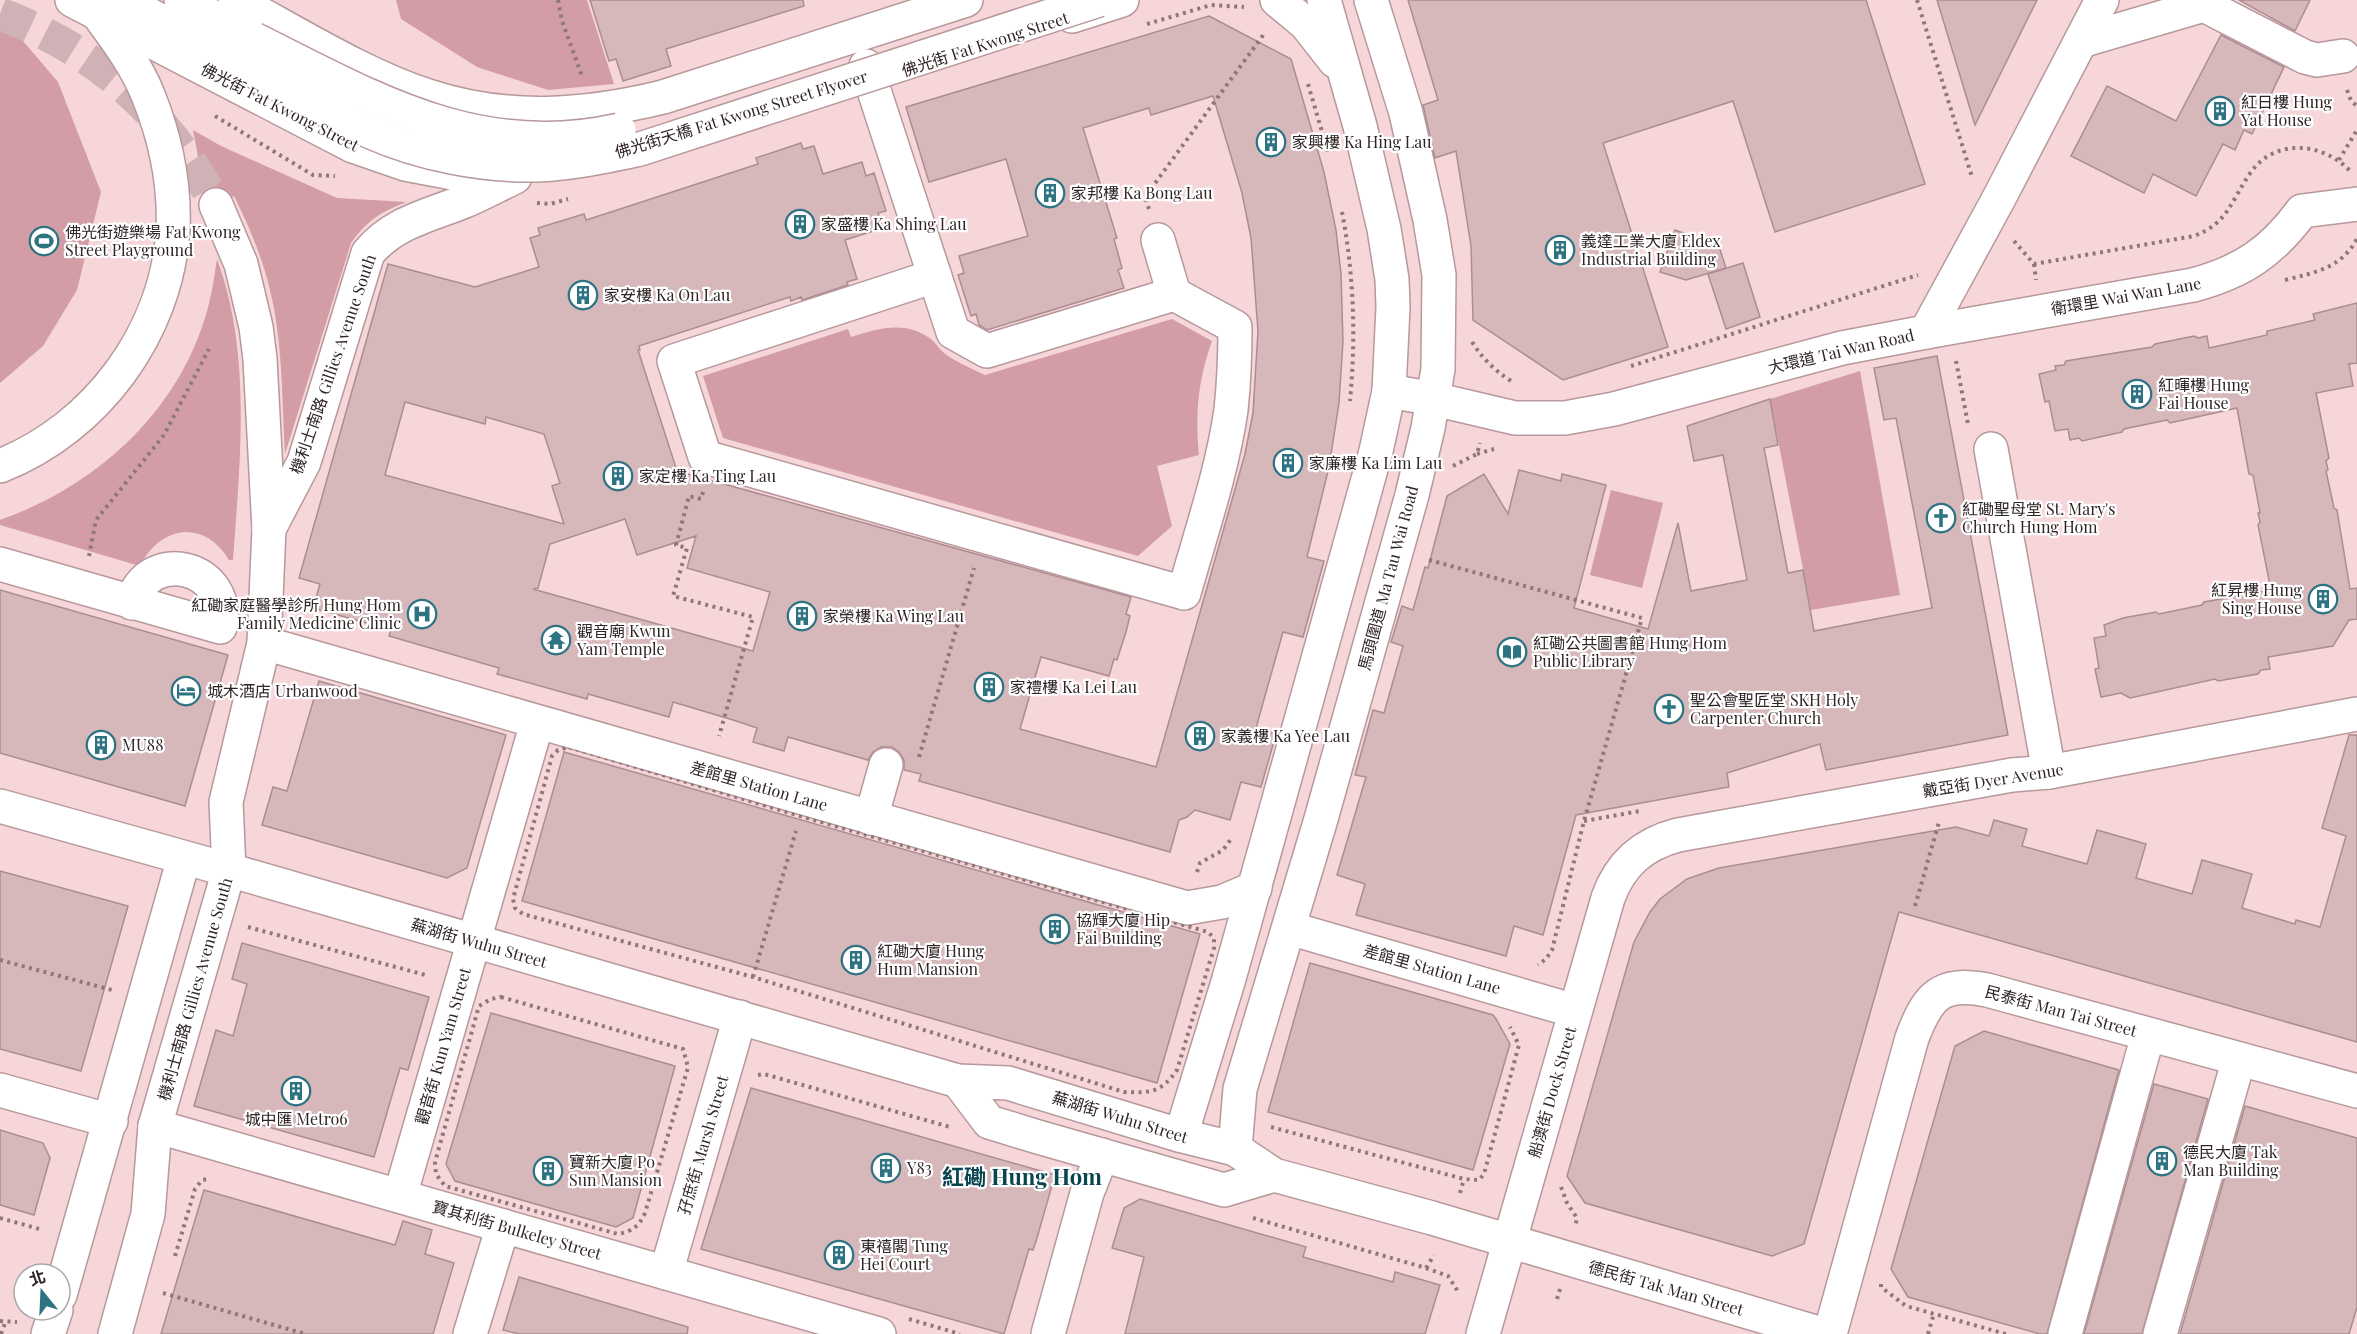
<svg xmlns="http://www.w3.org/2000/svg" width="2357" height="1334" viewBox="0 0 2357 1334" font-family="'Playfair Display','Noto Sans TC',serif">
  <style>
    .green { fill: #d29da4 }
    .building { fill: #d6b7ba; stroke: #ab8d91; stroke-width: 1.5; fill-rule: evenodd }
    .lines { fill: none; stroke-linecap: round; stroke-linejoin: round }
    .highway-tunnel { stroke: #cfb2b6; stroke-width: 33; stroke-dasharray: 33 16; stroke-linecap: butt }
    .minor-casing { stroke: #b7989b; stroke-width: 36 }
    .major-casing { stroke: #b7989b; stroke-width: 36 }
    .highway-casing { stroke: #b7989b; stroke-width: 36 }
    .path { stroke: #8d7779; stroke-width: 4; stroke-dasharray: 3 4.5; stroke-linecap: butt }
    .minor { stroke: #fff; stroke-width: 33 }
    .major { stroke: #fff; stroke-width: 33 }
    .highway { stroke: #fff; stroke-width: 33 }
    .major-bridge-casing { stroke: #b7989b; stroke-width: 36; stroke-linecap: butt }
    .major-bridge { stroke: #fff; stroke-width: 33 }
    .labels { text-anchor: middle; stroke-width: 4.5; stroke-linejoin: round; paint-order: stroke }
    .street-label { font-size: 16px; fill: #302425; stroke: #fff }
    .poi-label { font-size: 16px; fill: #302425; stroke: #fff; text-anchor: start }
    .district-label { font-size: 22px; font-weight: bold; fill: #084551; stroke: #fff }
  </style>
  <rect width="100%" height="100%" fill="#f7d6da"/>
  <g class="green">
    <polygon points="396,0 587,0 614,84 548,90 477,67 401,19"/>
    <polygon points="0,14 58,82 101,192 77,290 43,346 0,383"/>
    <path d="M193 130 221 146 337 198 407 202C380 212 368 220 351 243L285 454C282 400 283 343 270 290 262 257 249 226 234 196L205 210 203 183Z"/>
    <path d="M217 259C252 354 240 461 233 560H229C204 519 161 525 140 566L0 525V520C94 487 175 415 205 318 211 299 214 279 217 259Z"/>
    <path d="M1172 319 1212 341C1198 381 1195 412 1199 455L1157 466 1172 526 1138 556 723 438 703 376 848 329 851 337C878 328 906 320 931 339 936 343 939 349 944 353 955 362 971 368 985 375Z"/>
    <polygon points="1860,371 1900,595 1811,610 1770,399"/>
    <polygon points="1611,490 1663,503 1642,588 1590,575"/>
  </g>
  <g class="building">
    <polygon points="590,0 803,0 804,6 666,49 671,66 623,81 616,59 609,61"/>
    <polygon points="1408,0 1866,0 1925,184 1775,232 1733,101 1603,143 1668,347 1563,380 1473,320 1471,246 1456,151 1435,158 1423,105 1438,100"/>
    <polygon points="1937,0 2037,0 1975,125"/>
    <polygon points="2239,0 2310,0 2295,31"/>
    <path d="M1209 16 1291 59 1324 172 1336 230 1341 274 1343 341 1339 403 1329 467 1307 557 1324 561 1303 637 1283 632 1256 728 1276 734 1261 787 1241 782 1230 820 1195 810 1187 817 1179 820 1170 852 919 781 921 774 904 770V760L899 752 892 747H881L873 752 868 760 788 737 784 751 753 742 757 728 733 720 673 702 669 717 588 694 587 699 497 674 499 668 389 636 391 630 313 608 320 584 299 578 388 264 475 287 539 267 530 238 540 235 538 228 584 214 586 220 614 211 758 164 756 158 801 143 803 149 814 146 823 174 862 162 866 176 874 173 886 211 878 213 883 228 845 240 857 279 847 282 848 285 802 300 801 297 791 301 790 297 639 346 640 350H638L677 471 1131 597 1126 614 1130 616 1126 632 1117 660 1114 659 1109 676 1041 657 1020 729 1156 767 1245 454 1253 413 1258 331 1251 238 1242 193 1213 96 1151 115 1149 108 1083 128 1117 238 1114 239 1122 268 1118 270 1124 288 987 330 979 325 976 314 971 316 958 275 964 273 959 256 1028 236 1006 159 929 182 906 107ZM405 402 485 424 486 417 544 434 560 483 552 486 564 524 385 475ZM625 519 637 555 696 536 687 568 770 592 753 651 533 589 538 588 550 544Z"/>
    <polygon points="2221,35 2284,67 2252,134 2244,130 2235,150 2223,144 2196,196 2153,174 2144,193 2071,156 2107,86 2176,121"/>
    <polygon points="1675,230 1706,241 1716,237 1726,268 1686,280 1660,272"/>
    <polygon points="1743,263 1760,317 1726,329 1708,274"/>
    <polygon points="2357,303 2357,363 2349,364 2353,386 2316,393 2329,458 2326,461 2328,470 2326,471 2334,508 2337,510 2350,589 2357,588 2357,619 2349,620 2333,646 2268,657 2270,669 2261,670 2258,674 2218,681 2215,679 2130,698 2121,693 2101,697 2095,669 2099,668 2094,638 2106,636 2104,625 2123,618 2156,612 2159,614 2202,605 2204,602 2271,590 2258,525 2260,522 2258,513 2260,513 2253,475 2249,474 2237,408 2170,423 2167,420 2124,429 2122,432 2082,441 2079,438 2070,440 2068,429 2055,431 2049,401 2045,402 2039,374 2056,370 2055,366 2064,365 2066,361 2152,347 2155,344 2194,336 2198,338 2207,336 2209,348 2267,335 2267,331 2315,320 2313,314"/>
    <polygon points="1937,356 2008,735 1826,770 1820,744 1727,773 1729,787 1576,815 1543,935 1514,926 1506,956 1356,915 1365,884 1337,875 1366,777 1355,775 1373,710 1384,713 1403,646 1391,642 1402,606 1413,610 1425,567 1428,568 1447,496 1484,474 1508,514 1519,470 1561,481 1562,474 1606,485 1574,608 1648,629 1678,523 1691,591 1747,580 1723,455 1694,461 1687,426 1770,399 1778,445 1764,448 1788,573 1803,570 1814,631 1932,608 1896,418 1884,420 1874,368"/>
    <polygon points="0,590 228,655 185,806 0,753"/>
    <polygon points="319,681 506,735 467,868 447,878 262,825 273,787 287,791"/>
    <polygon points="2349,735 2357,735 2357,1042 1899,912 1804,1244 1772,1256 1585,1203 1567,1176 1634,942 1650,912 1660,899 1687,879 1719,868 1956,827 1989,836 1994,820 2027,829 2022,846 2087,864 2097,830 2146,844 2136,878 2192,894 2202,860 2252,874 2242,908 2295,924 2296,920 2320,927 2346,836 2322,828"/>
    <polygon points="564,752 1200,934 1157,1083 522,901"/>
    <polygon points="0,871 128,906 81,1071 0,1049"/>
    <polygon points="242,943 429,997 408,1070 400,1068 374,1157 194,1106 216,1030 233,1036 247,984 232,979"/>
    <polygon points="1310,963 1493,1015 1496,1019 1510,1044 1473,1170 1268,1112"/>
    <polygon points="491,1013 675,1066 633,1218 616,1227 455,1181 446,1164"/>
    <polygon points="1984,1031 2119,1070 2047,1334 2040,1334 1908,1297 1891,1269 1955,1046"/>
    <polygon points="2154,1084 2208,1099 2142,1334 2084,1334"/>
    <polygon points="751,1088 1055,1175 1037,1238 1033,1250 1029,1249 1004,1334 701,1249"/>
    <polygon points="2245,1106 2357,1138 2357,1307 2349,1334 2180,1334"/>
    <polygon points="0,1130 43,1143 50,1158 34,1215 0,1205"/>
    <polygon points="204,1190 395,1245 403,1221 432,1230 425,1254 454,1263 433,1334 161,1334"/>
    <polygon points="1140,1199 1306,1247 1303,1257 1393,1282 1395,1272 1440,1285 1425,1334 1125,1334 1144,1257 1112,1248 1124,1208"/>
    <polygon points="519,1277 688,1327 687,1334 520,1334 503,1330"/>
  </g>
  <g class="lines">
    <path class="highway-tunnel" d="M0 14C95 49 169 115 216 205"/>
    <g class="minor-casing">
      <g id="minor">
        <polyline points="72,0 353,146 405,164 463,175"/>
        <path d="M235 0C297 33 363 75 428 96 506 122 585 116 663 97L966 0"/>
        <polyline points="1072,16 1122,0"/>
        <polyline points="2081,41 2204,5 2305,57 2317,60 2343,56"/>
        <path d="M866 66 953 332 987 351 1174 294 1235 327C1235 355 1234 382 1231 410 1222 472 1201 532 1184 593L705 457 674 361 935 276"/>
        <polyline points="1158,240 1174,294"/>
        <path d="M1926 332 2193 285C2242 272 2272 252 2302 211L2357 204"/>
        <polyline points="1389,391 1434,399 1515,418 1565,418 1614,409 1842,348 1926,332 1998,200 2102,0"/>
        <polyline points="1991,449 2049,772"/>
        <path d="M269 529 304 462 368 253C394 222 428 216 465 201 482 194 498 185 515 177"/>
        <path d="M0 564 220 627C233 566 148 545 132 603"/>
        <polyline points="264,643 1187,908 1222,902 1255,888"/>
        <polyline points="871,818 886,765"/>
        <polyline points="1289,928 1575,1011"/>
        <polyline points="0,1090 111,1121"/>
        <polyline points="155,1126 879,1334"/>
        <polyline points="400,1196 537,723"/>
        <polyline points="666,1273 740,1017"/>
        <polyline points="60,1295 184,858"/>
        <polyline points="48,1334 56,1310"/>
        <polyline points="470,1334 503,1226"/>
        <polyline points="1048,1334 1087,1193 1102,1155"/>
        <path d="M1483 1334 1608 898C1620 864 1643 844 1678 835L2012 775 2049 772 2357 714"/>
        <path d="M1830 1334 1912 1038C1928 996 1940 981 1987 990L2357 1091"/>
        <polyline points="2065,1334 2148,1035"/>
        <polyline points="2160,1334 2239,1059"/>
      </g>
    </g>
    <g class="major-casing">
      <g id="major">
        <polyline points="122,0 241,64"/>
        <polyline points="181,0 254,39"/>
        <polyline points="1277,0 1306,24 1335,61"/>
        <polyline points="0,806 229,870 958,1081 1008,1083 1179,1135 1235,1149 1274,1175 1432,1218 1822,1334"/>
        <polyline points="958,1081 989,1122 1038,1137 1224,1190 1274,1175"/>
        <polyline points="1179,1135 1185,1122 1228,982 1344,566 1376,451 1389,391 1393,307 1392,279 1384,229 1360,126 1324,0"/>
        <polyline points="1235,1149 1240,1089 1321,819 1412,495 1428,428 1438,369 1439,275 1430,220 1406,113 1371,0"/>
        <polyline points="115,1334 148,1214 155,1126 229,870 226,802 264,643 269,529"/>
      </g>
    </g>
    <g class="highway-casing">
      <g id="highway">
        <polyline points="216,205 241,264 256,327 260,359 269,529"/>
        <path d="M0 466C96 428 167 333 173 229 175 184 165 137 148 95 136 65 117 40 98 14"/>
      </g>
    </g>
    <g class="path">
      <polyline points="558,0 562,21 582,76"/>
      <polyline points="1917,0 1972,177"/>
      <polyline points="1147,24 1211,5 1244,7"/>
      <polyline points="1308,84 1328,152"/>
      <polyline points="2347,90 2351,101 2357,106"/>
      <polyline points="215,116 313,175 335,176"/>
      <polyline points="2339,160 2357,130"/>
      <polyline points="537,203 550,204 568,199"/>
      <polyline points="1149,209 1145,197 1264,34"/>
      <path d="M1342 212C1354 274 1356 338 1350 401"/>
      <path d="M2014 241 2034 264 2194 236C2229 223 2231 200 2251 172 2276 137 2325 143 2351 172"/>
      <polyline points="2034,264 2036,280"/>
      <path d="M2285 280C2316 272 2340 269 2357 239"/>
      <path d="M1472 342C1483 359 1494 370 1511 381"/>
      <polyline points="1956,361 1968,424"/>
      <polyline points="1631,366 1918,275"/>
      <polyline points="1477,454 1494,449"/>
      <polyline points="1453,466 1477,454 1480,443"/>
      <polyline points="703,492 701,499 689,496 676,545 687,548 673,596 753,617 719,736"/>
      <polyline points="89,556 96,520 164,435 209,349"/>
      <polyline points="1429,560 1642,618 1584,821 1552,950 1546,959 1538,965"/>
      <path d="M569 747 800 816 1208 932 1214 938V948L1177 1070C1161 1093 1150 1093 1124 1092L753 977 523 914 515 908 513 899 552 756 558 750Z"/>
      <polyline points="919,757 974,568"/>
      <polyline points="1584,821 1640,811"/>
      <polyline points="1197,872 1200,863 1223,850 1231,839"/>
      <polyline points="1915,906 1939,822"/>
      <polyline points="248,927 429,976"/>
      <polyline points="0,960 112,990"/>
      <polyline points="753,977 796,831"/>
      <path d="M501 997 683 1049 688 1067 687 1071 645 1213C639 1226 633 1231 618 1234L445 1186 436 1174 435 1162 479 1006 491 999Z"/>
      <polyline points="758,1075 764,1074 950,1127"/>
      <polyline points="1271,1127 1464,1179 1479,1180 1484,1174 1519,1045 1510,1027"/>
      <polyline points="1561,1187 1567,1203 1577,1218 1575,1227"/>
      <polyline points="1460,1193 1464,1179"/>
      <polyline points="0,1218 43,1230"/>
      <polyline points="1253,1218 1426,1268 1448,1276 1459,1293"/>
      <polyline points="175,1256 195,1189 202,1180 209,1179"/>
      <polyline points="1426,1268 1434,1255"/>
      <polyline points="1881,1284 1881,1287 1906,1306 2006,1334"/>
      <polyline points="163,1293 305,1334"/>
      <polyline points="1557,1299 1560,1289"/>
      <polyline points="909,1319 960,1334"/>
      <polyline points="0,1321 17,1322"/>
      <polyline points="1,1334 5,1323"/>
      <polyline points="1928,1334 1934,1313"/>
    </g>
    <use href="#minor" class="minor"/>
    <use href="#major" class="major"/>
    <use href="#highway" class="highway"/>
    <g class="major-bridge-casing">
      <g id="major-bridge">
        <path d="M254 39C374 99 479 162 619 130"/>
        <path d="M241 64C284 87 327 113 371 132 421 154 481 166 536 165 571 164 607 156 640 149L1099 0"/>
      </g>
    </g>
    <use href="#major-bridge" class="major-bridge"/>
  </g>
  <defs>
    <g id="building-ring" transform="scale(1.5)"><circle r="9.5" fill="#fff" stroke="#2e7382" stroke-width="1.5"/><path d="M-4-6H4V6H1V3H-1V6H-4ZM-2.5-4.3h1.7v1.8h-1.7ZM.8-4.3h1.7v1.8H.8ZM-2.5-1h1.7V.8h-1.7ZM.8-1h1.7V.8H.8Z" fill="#2e7382"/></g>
    <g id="stadium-ring" transform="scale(1.5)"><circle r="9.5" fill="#fff" stroke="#2e7382" stroke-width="1.5"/><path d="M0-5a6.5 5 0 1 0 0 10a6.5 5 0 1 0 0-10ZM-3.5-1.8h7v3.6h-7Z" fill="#2e7382"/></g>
    <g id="church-ring" transform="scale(1.5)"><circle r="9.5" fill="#fff" stroke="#2e7382" stroke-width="1.5"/><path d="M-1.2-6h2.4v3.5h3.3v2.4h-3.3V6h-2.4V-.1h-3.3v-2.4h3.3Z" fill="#2e7382"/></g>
    <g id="hospital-ring" transform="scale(1.5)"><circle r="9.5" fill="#fff" stroke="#2e7382" stroke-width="1.5"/><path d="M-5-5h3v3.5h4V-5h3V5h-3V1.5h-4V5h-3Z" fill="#2e7382"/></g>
    <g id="temple-ring" transform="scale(1.5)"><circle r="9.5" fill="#fff" stroke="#2e7382" stroke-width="1.5"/><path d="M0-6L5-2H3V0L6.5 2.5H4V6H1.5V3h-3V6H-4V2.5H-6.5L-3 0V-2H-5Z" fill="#2e7382"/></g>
    <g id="library-ring" transform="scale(1.5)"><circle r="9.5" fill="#fff" stroke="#2e7382" stroke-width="1.5"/><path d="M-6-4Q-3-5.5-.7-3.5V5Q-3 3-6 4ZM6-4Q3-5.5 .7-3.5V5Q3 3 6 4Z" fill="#2e7382"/></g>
    <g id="hotel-ring" transform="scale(1.5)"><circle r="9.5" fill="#fff" stroke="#2e7382" stroke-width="1.5"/><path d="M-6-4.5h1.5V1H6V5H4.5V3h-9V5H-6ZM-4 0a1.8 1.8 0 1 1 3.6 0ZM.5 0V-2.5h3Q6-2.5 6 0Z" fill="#2e7382"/></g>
  </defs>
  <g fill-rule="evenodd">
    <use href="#building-ring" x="2220" y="111"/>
    <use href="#building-ring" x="1271" y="142"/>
    <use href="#building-ring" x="1050" y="193"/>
    <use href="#building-ring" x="800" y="224"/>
    <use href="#stadium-ring" x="44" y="241"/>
    <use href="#building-ring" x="1560" y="250"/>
    <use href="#building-ring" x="583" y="295"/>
    <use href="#building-ring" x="2137" y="394"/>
    <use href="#building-ring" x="1288" y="463"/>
    <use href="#building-ring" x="618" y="476"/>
    <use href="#church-ring" x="1941" y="518"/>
    <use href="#building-ring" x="2323" y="599"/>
    <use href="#hospital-ring" x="422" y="614"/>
    <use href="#building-ring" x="802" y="616"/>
    <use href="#temple-ring" x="556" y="640"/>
    <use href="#library-ring" x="1512" y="652"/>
    <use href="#building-ring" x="989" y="687"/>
    <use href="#hotel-ring" x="186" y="691"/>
    <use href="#church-ring" x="1669" y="709"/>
    <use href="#building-ring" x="1200" y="736"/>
    <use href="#building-ring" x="101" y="745"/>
    <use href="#building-ring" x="1055" y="929"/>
    <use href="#building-ring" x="856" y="960"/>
    <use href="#building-ring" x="296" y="1091"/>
    <use href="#building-ring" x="2162" y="1161"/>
    <use href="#building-ring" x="886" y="1168"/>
    <use href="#building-ring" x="548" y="1171"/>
    <use href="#building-ring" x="839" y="1255"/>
  </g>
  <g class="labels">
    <g class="street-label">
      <text transform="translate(985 44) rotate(-18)" y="6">佛光街 Fat Kwong Street</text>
      <text transform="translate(280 107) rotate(27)" y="6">佛光街 Fat Kwong Street</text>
      <text transform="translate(741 114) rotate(-17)" y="6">佛光街天橋 Fat Kwong Street Flyover</text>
      <text transform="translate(2126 296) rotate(-10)" y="6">衛環里 Wai Wan Lane</text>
      <text transform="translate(1841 351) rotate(-13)" y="6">大環道 Tai Wan Road</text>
      <text transform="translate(333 364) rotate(-71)" y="6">機利士南路 Gillies Avenue South</text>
      <text transform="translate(1388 578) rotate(-75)" y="6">馬頭圍道 Ma Tau Wai Road</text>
      <text transform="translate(1993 780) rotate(-9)" y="6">戴亞街 Dyer Avenue</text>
      <text transform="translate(759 786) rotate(16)" y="6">差館里 Station Lane</text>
      <text transform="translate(479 943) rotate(16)" y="6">蕪湖街 Wuhu Street</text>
      <text transform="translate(1432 969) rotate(16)" y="6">差館里 Station Lane</text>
      <text transform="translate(195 989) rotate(-74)" y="6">機利士南路 Gillies Avenue South</text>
      <text transform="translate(2061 1011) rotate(15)" y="6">民泰街 Man Tai Street</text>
      <text transform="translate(443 1046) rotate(-74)" y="6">觀音街 Kun Yam Street</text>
      <text transform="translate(1552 1092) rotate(-74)" y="6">船澳街 Dock Street</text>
      <text transform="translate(1120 1117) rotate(17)" y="6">蕪湖街 Wuhu Street</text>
      <text transform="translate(703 1145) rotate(-74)" y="6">孖庶街 Marsh Street</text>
      <text transform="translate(517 1230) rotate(16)" y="6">寶其利街 Bulkeley Street</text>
      <text transform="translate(1666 1288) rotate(16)" y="6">德民街 Tak Man Street</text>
    </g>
    <g class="poi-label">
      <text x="2241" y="108">紅日樓 Hung<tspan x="2241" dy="18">Yat House</tspan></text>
      <text x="1292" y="148">家興樓 Ka Hing Lau</text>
      <text x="1071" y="199">家邦樓 Ka Bong Lau</text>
      <text x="821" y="230">家盛樓 Ka Shing Lau</text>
      <text x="65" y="238">佛光街遊樂場 Fat Kwong<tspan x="65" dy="18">Street Playground</tspan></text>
      <text x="1581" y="247">義達工業大廈 Eldex<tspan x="1581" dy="18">Industrial Building</tspan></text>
      <text x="604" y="301">家安樓 Ka On Lau</text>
      <text x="2158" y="391">紅暉樓 Hung<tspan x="2158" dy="18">Fai House</tspan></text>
      <text x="1309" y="469">家廉樓 Ka Lim Lau</text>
      <text x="639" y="482">家定樓 Ka Ting Lau</text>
      <text x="1962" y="515">紅磡聖母堂 St. Mary's<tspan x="1962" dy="18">Church Hung Hom</tspan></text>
      <text x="2302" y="596" text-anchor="end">紅昇樓 Hung<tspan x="2302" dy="18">Sing House</tspan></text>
      <text x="401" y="611" text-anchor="end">紅磡家庭醫學診所 Hung Hom<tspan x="401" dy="18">Family Medicine Clinic</tspan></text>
      <text x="823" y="622">家榮樓 Ka Wing Lau</text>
      <text x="577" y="637">觀音廟 Kwun<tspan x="577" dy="18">Yam Temple</tspan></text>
      <text x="1533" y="649">紅磡公共圖書館 Hung Hom<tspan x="1533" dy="18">Public Library</tspan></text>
      <text x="1010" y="693">家禮樓 Ka Lei Lau</text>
      <text x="207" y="697">城木酒店 Urbanwood</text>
      <text x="1690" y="706">聖公會聖匠堂 SKH Holy<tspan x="1690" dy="18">Carpenter Church</tspan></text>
      <text x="1221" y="742">家義樓 Ka Yee Lau</text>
      <text x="122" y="751">MU88</text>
      <text x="1076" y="926">協輝大廈 Hip<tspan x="1076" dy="18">Fai Building</tspan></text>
      <text x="877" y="957">紅磡大廈 Hung<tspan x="877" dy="18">Hum Mansion</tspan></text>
      <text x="296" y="1125" text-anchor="middle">城中匯 Metro6</text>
      <text x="2183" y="1158">德民大廈 Tak<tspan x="2183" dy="18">Man Building</tspan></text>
      <text x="569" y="1168">寶新大廈 Po<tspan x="569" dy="18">Sun Mansion</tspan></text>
      <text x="907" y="1174">Y83</text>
      <text x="860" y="1252">東禧閣 Tung<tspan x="860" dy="18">Hei Court</tspan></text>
    </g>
    <g class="district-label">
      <text x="1022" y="1185">紅磡 Hung Hom</text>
    </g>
  </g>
  <g transform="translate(42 1292) rotate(342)"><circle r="28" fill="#ffffff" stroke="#aca7a8" stroke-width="1.5"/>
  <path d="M0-4.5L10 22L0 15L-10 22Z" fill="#2e7382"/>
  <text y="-9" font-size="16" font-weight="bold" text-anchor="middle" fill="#302425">北</text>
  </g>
</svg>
